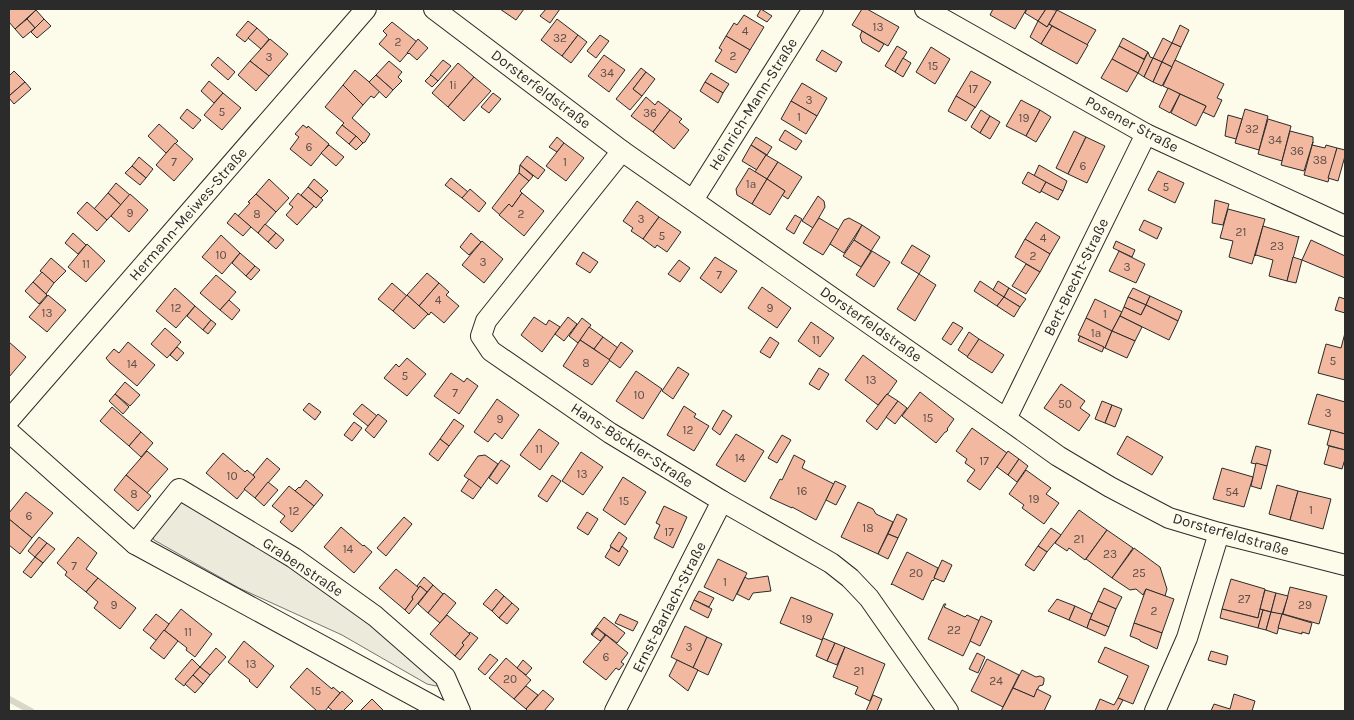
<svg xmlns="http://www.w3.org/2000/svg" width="1354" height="720" viewBox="0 0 1354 720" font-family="Karla,sans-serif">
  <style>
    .green { fill: #ecebdb; stroke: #74746e }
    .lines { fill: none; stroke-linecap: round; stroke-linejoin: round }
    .stream { stroke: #d8d7c9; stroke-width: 6 }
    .building { fill: #f2b8a0; stroke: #2b2b2b }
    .street-casing { stroke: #2b2b2b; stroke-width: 22 }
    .street { stroke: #fdfbea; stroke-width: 20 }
    .labels { text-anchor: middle; stroke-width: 4; stroke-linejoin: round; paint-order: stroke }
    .number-label { font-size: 12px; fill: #5d4e48 }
    .street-label { font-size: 15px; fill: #2b2b2b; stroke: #fdfbea }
  </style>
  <rect width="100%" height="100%" fill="#fdfbea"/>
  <polygon class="green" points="181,501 320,583 441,683 436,686 427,684 342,635 239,588 154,540 153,537"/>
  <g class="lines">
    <polyline class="stream" points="9,699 31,711"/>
  </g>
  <g class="building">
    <polygon points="9,9 37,9 15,29 9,22"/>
    <polygon points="500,9 524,9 516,20"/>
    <polygon points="546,9 560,9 550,23 540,16"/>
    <polygon points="761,9 772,16 767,22 757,16"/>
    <polygon points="862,9 867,9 899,27 888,46 852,25"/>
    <polygon points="993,9 1023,9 1026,10 1015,29 990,15"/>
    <polygon points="1027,9 1046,9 1038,21 1025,13"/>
    <polygon points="1046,9 1057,10 1047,27 1038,21"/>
    <polygon points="36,10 44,19 35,28 27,19"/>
    <polygon points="1057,10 1096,30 1087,45 1049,24"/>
    <polygon points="744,15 764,27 750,50 726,36 734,23 737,25"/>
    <polygon points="27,19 35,28 23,38 15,29"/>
    <polygon points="44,19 51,26 37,38 31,32"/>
    <polygon points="557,19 578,35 562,56 541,40"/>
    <polygon points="248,21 257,28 245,42 236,35"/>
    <polygon points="1038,21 1047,27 1049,24 1052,26 1041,44 1030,37"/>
    <polygon points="392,22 417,42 400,62 379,44 387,35 383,31"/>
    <polygon points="1180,25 1189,30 1181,47 1172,43"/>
    <polygon points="1052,26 1088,45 1077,64 1041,44"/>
    <polygon points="257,28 269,39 261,49 248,38"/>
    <polygon points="862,31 884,44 879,52 862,42 860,36"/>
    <polygon points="578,35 587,42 571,63 562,56"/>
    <polygon points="600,35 609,41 596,58 587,51"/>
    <polygon points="726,36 750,50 736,73 715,61 722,50 719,48"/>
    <polygon points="1123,38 1148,52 1144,59 1119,46"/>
    <polygon points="1163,38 1172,43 1162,62 1153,58"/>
    <polygon points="270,39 288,54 269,76 250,61"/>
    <polygon points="418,39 428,48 417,60 409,53 408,54 407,53"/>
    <polygon points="1172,43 1181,47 1172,67 1162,62"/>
    <polygon points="897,46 907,52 895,72 885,66"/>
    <polygon points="1119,46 1145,60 1138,73 1112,59"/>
    <polygon points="931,47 950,59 935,84 916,72"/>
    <polygon points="822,50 842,62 836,72 816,60"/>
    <polygon points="1148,52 1150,57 1153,58 1144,77 1138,73"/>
    <polygon points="604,55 625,70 609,92 588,76"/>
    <polygon points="218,57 235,72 228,80 211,65"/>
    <polygon points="903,58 911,63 903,77 895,72"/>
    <polygon points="1153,58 1162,62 1153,82 1144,77"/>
    <polygon points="1112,59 1138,73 1127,92 1101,78"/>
    <polygon points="443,60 451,66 438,81 430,75"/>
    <polygon points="1175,60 1224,84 1217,98 1222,100 1214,117 1203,112 1206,106 1163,86"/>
    <polygon points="250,61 269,76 256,91 238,75"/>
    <polygon points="389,61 402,72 398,77 402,81 393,90 376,75"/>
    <polygon points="1162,62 1172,67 1162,86 1153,82"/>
    <polygon points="458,63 474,77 448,107 432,93"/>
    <polygon points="641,68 646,72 633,89 642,96 630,110 616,99"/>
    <polygon points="355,70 380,91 374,98 371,96 363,105 343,85"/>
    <polygon points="14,71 25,82 9,96 9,76"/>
    <polygon points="971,71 991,82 975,108 956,96"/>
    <polygon points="646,72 655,79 642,96 633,89"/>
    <polygon points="711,73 729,84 723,93 705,82"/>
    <polygon points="376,75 393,90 386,98 369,82"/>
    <polygon points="431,75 438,81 432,87 425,81"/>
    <polygon points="474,77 491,91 464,121 448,107"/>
    <polygon points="209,81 223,93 214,103 201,91"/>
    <polygon points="25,82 31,89 14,104 9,98 9,96"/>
    <polygon points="705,82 723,93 718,103 700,91"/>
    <polygon points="802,83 827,98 817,116 791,101"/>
    <polygon points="343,85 363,105 352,118 370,134 365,142 363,143 342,125 344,123 325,107"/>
    <polygon points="1168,88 1180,94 1170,113 1159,107"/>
    <polygon points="223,93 241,108 222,130 204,115"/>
    <polygon points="493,93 501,99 489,113 481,107"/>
    <polygon points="1180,94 1206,106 1196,126 1171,113"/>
    <polygon points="956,96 975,107 966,121 948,111"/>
    <polygon points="646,97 655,105 658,101 670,110 653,132 631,116"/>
    <polygon points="1021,100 1040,110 1026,136 1006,126"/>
    <polygon points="791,101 817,116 806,134 781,119"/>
    <polygon points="187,109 201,120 193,129 180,118"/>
    <polygon points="1245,109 1268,116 1259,150 1235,143"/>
    <polygon points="670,110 682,119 679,122 689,130 674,149 653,132"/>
    <polygon points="981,110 990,116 980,133 971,127"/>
    <polygon points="1040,110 1051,117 1036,142 1026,136"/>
    <polygon points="1228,115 1242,119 1236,139 1225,136"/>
    <polygon points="990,116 1000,122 990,139 980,133"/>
    <polygon points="1268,119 1291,126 1282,161 1258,154"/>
    <polygon points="159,124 178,141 166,153 148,136"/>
    <polygon points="303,125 307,128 308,126 329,144 311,166 290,149 299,137 295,134"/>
    <polygon points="342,125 356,136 349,144 336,133"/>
    <polygon points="785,130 802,141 796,150 779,140"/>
    <polygon points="1074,131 1086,137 1068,174 1056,168"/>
    <polygon points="1290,131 1313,137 1313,142 1304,171 1281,165"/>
    <polygon points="356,136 363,143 356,150 349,144"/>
    <polygon points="557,137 564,143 557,152 549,147"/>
    <polygon points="756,137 772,147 767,155 751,145"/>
    <polygon points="1086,137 1105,146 1087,183 1068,174"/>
    <polygon points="1313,142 1312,145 1325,148 1326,145 1337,148 1328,182 1304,175"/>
    <polygon points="175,143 193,159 174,181 156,165"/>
    <polygon points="564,143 584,158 566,181 546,166"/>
    <polygon points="329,145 344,157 336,166 321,153"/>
    <polygon points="751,145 766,155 757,170 742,161"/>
    <polygon points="1337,148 1345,150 1345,156 1338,181 1328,178"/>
    <polygon points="766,155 778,162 767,179 755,172"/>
    <polygon points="527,156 545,170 538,179 520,165"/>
    <polygon points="139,157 153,169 146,178 132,166"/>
    <polygon points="778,162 802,177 788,199 782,195 785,191 767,179"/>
    <polygon points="520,165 533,176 529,181 519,173"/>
    <polygon points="1039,165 1067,181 1063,191 1034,176"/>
    <polygon points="132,166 146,178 140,185 125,173"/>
    <polygon points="749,168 767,179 752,204 737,195 736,189"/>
    <polygon points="1158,171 1184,183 1175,203 1148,190"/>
    <polygon points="1028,172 1046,182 1040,193 1022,183"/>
    <polygon points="519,173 529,181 520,191 522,193 512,207 509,204 500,215 492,208"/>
    <polygon points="451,178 468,192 462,198 445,185"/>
    <polygon points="269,179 289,198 276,212 256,194"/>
    <polygon points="314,179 328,191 321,198 308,187"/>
    <polygon points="767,179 785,191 770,215 752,204"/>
    <polygon points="1046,182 1063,191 1058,200 1041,191"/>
    <polygon points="116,183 130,195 121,205 108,193"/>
    <polygon points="308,187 323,200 316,208 301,195"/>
    <polygon points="470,189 486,203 479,212 462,198"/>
    <polygon points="108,193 121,205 107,220 94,209"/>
    <polygon points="298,193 314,206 297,225 286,215 293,207 289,204"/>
    <polygon points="522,193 544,211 524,236 499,215 509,204 512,207"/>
    <polygon points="130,194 148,210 129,232 111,216"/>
    <polygon points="256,194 276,212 258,233 238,216 250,203 248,202"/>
    <polygon points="818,196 824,201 825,207 813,228 802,221"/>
    <polygon points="1215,200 1229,204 1223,225 1212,223"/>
    <polygon points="637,201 659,217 643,239 631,231 633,228 623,221"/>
    <polygon points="87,202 107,220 97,231 77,213"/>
    <polygon points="1228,209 1265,219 1252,264 1229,257 1233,241 1220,238"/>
    <polygon points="235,213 251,227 243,236 227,223"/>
    <polygon points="795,215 802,219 794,234 786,229"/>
    <polygon points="659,217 681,232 667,252 657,245 655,248 643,239"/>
    <polygon points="819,218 839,230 823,255 803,243"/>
    <polygon points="849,218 862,225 844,253 830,244 844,220"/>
    <polygon points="1144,220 1162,228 1157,239 1139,230"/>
    <polygon points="1036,222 1060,237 1050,254 1025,239"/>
    <polygon points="265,224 276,233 268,242 258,233"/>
    <polygon points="862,225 880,237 871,251 854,240"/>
    <polygon points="1263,226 1298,237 1299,236 1287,281 1269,276 1273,260 1256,255 1255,256"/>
    <polygon points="73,233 86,245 78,254 65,243"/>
    <polygon points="276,233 284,240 276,249 268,242"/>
    <polygon points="471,233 481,242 469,255 460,247"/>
    <polygon points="221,235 240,253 222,274 202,257"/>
    <polygon points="1025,239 1050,254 1040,272 1015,257"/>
    <polygon points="854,240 871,251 861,267 843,256"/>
    <polygon points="1311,240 1345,256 1345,278 1302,260"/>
    <polygon points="482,241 503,259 484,283 462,265"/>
    <polygon points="1116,241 1135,250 1132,257 1113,248"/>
    <polygon points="87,244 105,261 86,282 68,267"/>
    <polygon points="912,245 930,256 919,274 901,263"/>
    <polygon points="872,251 890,262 874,287 856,275"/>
    <polygon points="1119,251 1145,264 1136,283 1109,271"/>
    <polygon points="583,252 598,262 590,273 576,264"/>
    <polygon points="240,253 255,266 246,276 232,263"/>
    <polygon points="715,257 737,271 721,293 700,278"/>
    <polygon points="1293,257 1302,260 1296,283 1287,281"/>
    <polygon points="51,258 66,271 54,283 40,271"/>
    <polygon points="679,260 690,268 680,282 668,274"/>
    <polygon points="1026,264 1040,272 1026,294 1012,286"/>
    <polygon points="255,266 260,270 251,280 246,276"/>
    <polygon points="42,272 54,283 46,294 33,282"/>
    <polygon points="427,273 439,283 419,306 407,295"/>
    <polygon points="919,274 936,285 915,321 897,309"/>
    <polygon points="216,275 236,292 220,310 200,293"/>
    <polygon points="980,281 1004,297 997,306 974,291"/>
    <polygon points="998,281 1009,288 1004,297 993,290"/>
    <polygon points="33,282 47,295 39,304 25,291"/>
    <polygon points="392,283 407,296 393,311 378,299"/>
    <polygon points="439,283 449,292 446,295 459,306 444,323 431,312 429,315 419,306"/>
    <polygon points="762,287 791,308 777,328 748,308"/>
    <polygon points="175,288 195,306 176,328 156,311"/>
    <polygon points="1009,288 1026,299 1020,307 1004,297"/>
    <polygon points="1133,288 1150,296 1146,305 1128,297"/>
    <polygon points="48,295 66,310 47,332 29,317"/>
    <polygon points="407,295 428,314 414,329 393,311"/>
    <polygon points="1150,296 1182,311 1178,321 1146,305"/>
    <polygon points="1004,297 1020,307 1014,317 997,306"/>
    <polygon points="1128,297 1146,305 1141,315 1124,307"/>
    <polygon points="1339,297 1345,299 1345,313 1335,310"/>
    <polygon points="1095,299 1122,312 1112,331 1086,318"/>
    <polygon points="229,300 240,310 232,320 220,310"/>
    <polygon points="1146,305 1178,321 1169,340 1120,316 1124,307 1141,315"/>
    <polygon points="195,306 211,320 203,330 187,316"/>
    <polygon points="1120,316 1142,327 1135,341 1112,331"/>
    <polygon points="534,317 546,325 549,320 560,327 542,352 521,335"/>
    <polygon points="568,317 577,324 564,341 555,334"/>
    <polygon points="582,318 591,325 578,343 569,336"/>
    <polygon points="1086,318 1112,331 1105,348 1078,335"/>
    <polygon points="211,320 216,324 208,334 203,330"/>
    <polygon points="811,322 834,338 820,357 798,341"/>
    <polygon points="953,322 963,328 951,345 942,339"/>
    <polygon points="589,327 603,337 594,349 580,340"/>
    <polygon points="165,328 181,342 167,358 151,344"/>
    <polygon points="1112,331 1135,341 1127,358 1105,348"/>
    <polygon points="969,332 979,339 968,357 958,350"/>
    <polygon points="1345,333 1345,380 1318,373 1326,344 1341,348"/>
    <polygon points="1080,336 1104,347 1102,352 1078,341"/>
    <polygon points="603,337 618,348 609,360 594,349"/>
    <polygon points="770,337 779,343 770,358 760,352"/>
    <polygon points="979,339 1004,355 992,373 967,357"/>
    <polygon points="580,340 610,360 592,385 563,366"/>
    <polygon points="9,342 26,357 9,377"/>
    <polygon points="128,342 155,365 137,386 110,363 106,358 114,349 119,353"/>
    <polygon points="621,342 633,351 620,368 609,360"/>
    <polygon points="177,347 184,353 177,361 170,355"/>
    <polygon points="863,355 897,381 888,394 887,394 878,405 845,380"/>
    <polygon points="407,358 426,374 407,396 384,378 396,364 399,367"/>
    <polygon points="678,367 689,374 673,399 662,391"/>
    <polygon points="819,368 829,374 819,390 809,384"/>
    <polygon points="636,371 662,389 643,419 616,401"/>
    <polygon points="451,373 464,382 467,378 478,386 459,414 434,396"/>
    <polygon points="125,382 140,395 130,406 115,394"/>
    <polygon points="1061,384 1085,401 1080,408 1090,415 1079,431 1044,408"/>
    <polygon points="920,392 954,419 947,429 948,430 946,432 945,432 936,443 902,416"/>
    <polygon points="115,394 129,407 123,414 109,401"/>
    <polygon points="887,394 898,401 877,430 866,421"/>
    <polygon points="1317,394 1345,402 1345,434 1308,424"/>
    <polygon points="497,399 519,415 502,439 495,433 488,442 474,432"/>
    <polygon points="898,401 907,408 895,424 886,417"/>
    <polygon points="1102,401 1112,405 1105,423 1095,419"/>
    <polygon points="309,403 321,412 315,420 303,410"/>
    <polygon points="362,404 377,416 368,426 353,414"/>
    <polygon points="1112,405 1122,409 1115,427 1105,423"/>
    <polygon points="684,406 696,414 694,417 709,426 694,451 667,435"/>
    <polygon points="112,407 141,432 129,446 100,421"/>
    <polygon points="723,410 732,416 720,435 712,429"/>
    <polygon points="378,414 387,421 374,438 365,430"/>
    <polygon points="454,419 464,426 449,446 440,439"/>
    <polygon points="354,422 362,428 352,441 344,435"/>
    <polygon points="972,428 1007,453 980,490 967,481 975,470 965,463 967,459 956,451"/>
    <polygon points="539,429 559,443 540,470 520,455"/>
    <polygon points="1331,430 1345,434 1345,450 1327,445"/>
    <polygon points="141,432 153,443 141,457 129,446"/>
    <polygon points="736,434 764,451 745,482 716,465"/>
    <polygon points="782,435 791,440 777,463 768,458"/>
    <polygon points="1127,436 1163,457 1152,475 1117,454"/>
    <polygon points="440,439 449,446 438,461 429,454"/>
    <polygon points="1256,446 1271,450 1267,466 1251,463"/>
    <polygon points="1329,446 1345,450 1345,459 1342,469 1324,464"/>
    <polygon points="147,451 168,469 147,493 126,475"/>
    <polygon points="1008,451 1019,459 1008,475 997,467"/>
    <polygon points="581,452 603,467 583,495 562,481"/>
    <polygon points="223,453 245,472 247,470 255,477 237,499 206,473"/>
    <polygon points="485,455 498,464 481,488 464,476 478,456"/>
    <polygon points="794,455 805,461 802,468 834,484 816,520 792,507 792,508 770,498 780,479 782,480"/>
    <polygon points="267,458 280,469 255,498 244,489 255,477 253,475"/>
    <polygon points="1019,459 1028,466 1017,482 1008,475"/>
    <polygon points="501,460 510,466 497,484 489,478"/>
    <polygon points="1256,463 1267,466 1261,489 1251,486"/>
    <polygon points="1222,468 1253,477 1244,507 1213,499"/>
    <polygon points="1026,470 1051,488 1046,494 1059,503 1044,524 1022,508 1024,505 1009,494"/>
    <polygon points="126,475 151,496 138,511 114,490"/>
    <polygon points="552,475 561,481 547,502 538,496"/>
    <polygon points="623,477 646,492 625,525 603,510"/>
    <polygon points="469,479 481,488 473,499 461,491"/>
    <polygon points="306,480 323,495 314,506 295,491 299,487 300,488"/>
    <polygon points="835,481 846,486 836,505 826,500"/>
    <polygon points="268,482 278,490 264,506 255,498"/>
    <polygon points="1277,485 1298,491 1290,520 1269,514"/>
    <polygon points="289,486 314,506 292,532 280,522 285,516 272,506"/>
    <polygon points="1298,491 1331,499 1323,529 1290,520"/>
    <polygon points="26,492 53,513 32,538 9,519 9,513"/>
    <polygon points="858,502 873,509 876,514 893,522 878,554 841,537"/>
    <polygon points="664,506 687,517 673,548 654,538 660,525 656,523"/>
    <polygon points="1079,510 1107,530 1085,560 1069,548 1067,551 1055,543"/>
    <polygon points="587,512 598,519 588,535 577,528"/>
    <polygon points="897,514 907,519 898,538 888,534"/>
    <polygon points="404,517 412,524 386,556 377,548"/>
    <polygon points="9,519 32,538 20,554 9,545"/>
    <polygon points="341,527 363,546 364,545 372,552 354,573 324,547"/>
    <polygon points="1051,528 1061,535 1047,552 1038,546"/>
    <polygon points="1107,530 1133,548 1112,578 1086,559"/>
    <polygon points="619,532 627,538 619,552 610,546"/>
    <polygon points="888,534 898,538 888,559 878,554"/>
    <polygon points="39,537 47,543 35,557 28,551"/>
    <polygon points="78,537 97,553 86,569 98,578 86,592 65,575 67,572 57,563"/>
    <polygon points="47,543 55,549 43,563 35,557"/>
    <polygon points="622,546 628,551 619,566 605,557 611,547 619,552"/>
    <polygon points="1038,546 1047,552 1034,571 1025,565"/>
    <polygon points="1134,548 1160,567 1167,589 1165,596 1146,589 1143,595 1136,589 1130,590 1112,578"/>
    <polygon points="907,552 938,568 934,578 935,578 933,581 932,580 923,600 892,584 891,585"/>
    <polygon points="35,557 43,563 31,578 23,572"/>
    <polygon points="718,559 747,573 733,601 704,587"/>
    <polygon points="942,560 952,565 944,582 934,578"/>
    <polygon points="396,569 419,588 412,597 413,599 405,610 379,588"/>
    <polygon points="768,576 771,591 753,593 749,600 737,594 745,577 748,579"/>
    <polygon points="424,577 433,585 427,592 420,586 419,588 417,586"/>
    <polygon points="98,578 136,608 120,629 94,608 98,602 86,592"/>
    <polygon points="1231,579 1265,589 1258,618 1222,609"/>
    <polygon points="433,585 443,594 428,613 418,604"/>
    <polygon points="420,586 427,592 409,614 405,610 413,599 412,597"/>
    <polygon points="1290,587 1327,596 1319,624 1283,614"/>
    <polygon points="1104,588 1122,597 1116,609 1098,601"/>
    <polygon points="496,589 504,596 492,611 483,604"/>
    <polygon points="1146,589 1174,599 1162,633 1134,623"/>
    <polygon points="1265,590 1276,593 1271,612 1260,609"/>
    <polygon points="699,591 714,598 709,607 694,600"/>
    <polygon points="444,593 456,603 440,623 428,613"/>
    <polygon points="1276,593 1288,596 1282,615 1271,612"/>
    <polygon points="504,596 512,603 499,618 492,611"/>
    <polygon points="791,597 833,614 822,640 780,623"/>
    <polygon points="1057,599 1075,606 1069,620 1048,611"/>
    <polygon points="694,600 712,609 708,618 690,609"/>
    <polygon points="1098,601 1116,609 1109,627 1090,619"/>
    <polygon points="512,603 519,609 507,624 499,618"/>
    <polygon points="944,604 946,604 944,607 965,617 967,615 980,621 963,656 928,639"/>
    <polygon points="1075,606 1092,614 1087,628 1069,620"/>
    <polygon points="181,609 212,634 195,657 186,650 187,648 164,630"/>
    <polygon points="1222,609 1258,618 1260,609 1263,610 1258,628 1220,618"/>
    <polygon points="1263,610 1271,612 1266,630 1258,628"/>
    <polygon points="1271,612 1282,614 1277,634 1266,630"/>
    <polygon points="156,614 169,624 157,641 143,630"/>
    <polygon points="620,614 638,622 633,631 615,623"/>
    <polygon points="1282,614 1312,623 1309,634 1302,632 1302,634 1278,628"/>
    <polygon points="447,615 470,634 462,643 464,645 455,656 430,634"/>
    <polygon points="981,616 992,621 980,646 970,641"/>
    <polygon points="604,617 625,633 617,643 597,628 592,635 591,634"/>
    <polygon points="1090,619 1109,627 1105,636 1087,628"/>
    <polygon points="1134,623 1162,633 1157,649 1140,641 1140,640 1130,636"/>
    <polygon points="685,626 707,637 693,668 671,657"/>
    <polygon points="597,628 605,635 600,641 592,635"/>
    <polygon points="164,630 178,641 164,659 150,648"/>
    <polygon points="470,632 478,638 460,660 455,656 464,645 462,643 470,634 469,634"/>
    <polygon points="606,635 628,653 621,662 624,664 619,670 616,668 606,680 583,662"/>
    <polygon points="707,637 722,644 708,675 693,668"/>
    <polygon points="823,638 835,643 827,661 816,656"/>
    <polygon points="244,641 274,666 257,688 249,681 250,680 228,662"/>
    <polygon points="835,643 845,647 837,665 827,661"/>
    <polygon points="845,647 885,664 870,701 855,694 858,687 833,677"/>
    <polygon points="1105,647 1149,666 1133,704 1118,698 1128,676 1098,662"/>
    <polygon points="216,648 226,657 210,675 200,667"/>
    <polygon points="1211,651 1228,656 1226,665 1208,660"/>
    <polygon points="977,653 985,657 978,673 969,669"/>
    <polygon points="490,654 498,660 485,675 478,669"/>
    <polygon points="506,658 531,680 514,699 489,678"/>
    <polygon points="192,659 200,667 184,686 175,679"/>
    <polygon points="987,659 1019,675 1003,707 971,691"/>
    <polygon points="523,660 532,668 526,675 517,668"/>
    <polygon points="677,660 698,670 688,691 669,676"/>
    <polygon points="200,667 210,675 203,684 193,675"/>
    <polygon points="307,668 332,689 333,687 340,693 325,711 317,711 290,687"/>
    <polygon points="1022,670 1036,677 1040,676 1044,678 1044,681 1043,685 1039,686 1034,697 1013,688"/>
    <polygon points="193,675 203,684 195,693 185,684"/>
    <polygon points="526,686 538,695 526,709 514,699"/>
    <polygon points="1013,688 1034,697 1037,689 1051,696 1044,711 1001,711"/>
    <polygon points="543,690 554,699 544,711 528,711 526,709"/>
    <polygon points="342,691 353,701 343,711 333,711 328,707"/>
    <polygon points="1234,694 1255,701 1252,711 1211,711 1214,704 1230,709"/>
    <polygon points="873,695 882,699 877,711 866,711"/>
    <polygon points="1118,698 1123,700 1117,711 1095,711 1100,699 1114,705"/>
    <polygon points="372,699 384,711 360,711"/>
  </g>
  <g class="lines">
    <g class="street-casing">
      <g id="street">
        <polyline points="434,9 622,151 1006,419 1058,456 1110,487 1169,518 1219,533 1345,565"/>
        <polyline points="925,9 1146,134 1345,226"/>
        <polyline points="622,151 486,321 481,336 491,351 610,433 722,501 831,563 850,578 869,598 948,711"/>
        <polyline points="693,200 813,9"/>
        <polyline points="1006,419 1146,134"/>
        <polyline points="9,420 366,9"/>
        <polyline points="9,432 135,544 442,711"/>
        <polyline points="135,544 179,489 294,558 375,616 445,677 460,711"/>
        <polyline points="615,711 722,501"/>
        <polyline points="1155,711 1187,638 1219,533"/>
      </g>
    </g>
    <use href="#street" class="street"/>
  </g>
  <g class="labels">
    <g class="number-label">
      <text x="878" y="31">13</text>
      <text x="745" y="35">4</text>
      <text x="560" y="42">32</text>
      <text x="398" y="46">2</text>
      <text x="733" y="60">2</text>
      <text x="269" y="61">3</text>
      <text x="933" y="70">15</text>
      <text x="607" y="77">34</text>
      <text x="453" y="89">1i</text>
      <text x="973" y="93">17</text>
      <text x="809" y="104">3</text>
      <text x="222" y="116">5</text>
      <text x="650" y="117">36</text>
      <text x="799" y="121">1</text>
      <text x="1024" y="122">19</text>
      <text x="1252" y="133">32</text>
      <text x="1275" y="144">34</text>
      <text x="309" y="151">6</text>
      <text x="1297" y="155">36</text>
      <text x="1320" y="164">38</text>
      <text x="174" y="166">7</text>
      <text x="565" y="166">1</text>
      <text x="1083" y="170">6</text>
      <text x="751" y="188">1a</text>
      <text x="1166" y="191">5</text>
      <text x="130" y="217">9</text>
      <text x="257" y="218">8</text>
      <text x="521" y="218">2</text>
      <text x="641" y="223">3</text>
      <text x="1241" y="236">21</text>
      <text x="662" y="240">5</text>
      <text x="1043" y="242">4</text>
      <text x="1277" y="250">23</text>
      <text x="221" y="259">10</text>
      <text x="1033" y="260">2</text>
      <text x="483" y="266">3</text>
      <text x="86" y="268">11</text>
      <text x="1127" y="271">3</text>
      <text x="719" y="279">7</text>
      <text x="438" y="304">4</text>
      <text x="176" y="312">12</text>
      <text x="770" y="312">9</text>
      <text x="47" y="317">13</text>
      <text x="1105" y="318">1</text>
      <text x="1096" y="337">1a</text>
      <text x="816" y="344">11</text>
      <text x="1333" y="365">5</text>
      <text x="586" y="367">8</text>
      <text x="132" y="368">14</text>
      <text x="405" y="380">5</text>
      <text x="871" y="384">13</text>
      <text x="455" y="397">7</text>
      <text x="639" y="399">10</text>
      <text x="1065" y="408">50</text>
      <text x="1328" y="417">3</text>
      <text x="928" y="422">15</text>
      <text x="500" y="423">9</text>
      <text x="688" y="434">12</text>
      <text x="539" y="453">11</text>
      <text x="740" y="462">14</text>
      <text x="984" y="465">17</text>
      <text x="582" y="478">13</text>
      <text x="232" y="480">10</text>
      <text x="802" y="495">16</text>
      <text x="1232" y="496">54</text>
      <text x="134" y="498">8</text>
      <text x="1034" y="503">19</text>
      <text x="624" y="505">15</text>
      <text x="1311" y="514">1</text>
      <text x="294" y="515">12</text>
      <text x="29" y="520">6</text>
      <text x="868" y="532">18</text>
      <text x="669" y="536">17</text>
      <text x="1079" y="543">21</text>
      <text x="348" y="553">14</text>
      <text x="1110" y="558">23</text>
      <text x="74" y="570">7</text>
      <text x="916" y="577">20</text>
      <text x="1139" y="577">25</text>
      <text x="725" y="586">1</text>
      <text x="1244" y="603">27</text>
      <text x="114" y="609">9</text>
      <text x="1305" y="609">29</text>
      <text x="1154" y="615">2</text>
      <text x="807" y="623">19</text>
      <text x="954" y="634">22</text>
      <text x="188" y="636">11</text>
      <text x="689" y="651">3</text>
      <text x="606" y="661">6</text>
      <text x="251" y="668">13</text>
      <text x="859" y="675">21</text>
      <text x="510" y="683">20</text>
      <text x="996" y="685">24</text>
      <text x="316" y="695">15</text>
    </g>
    <g class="street-label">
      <text transform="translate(541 89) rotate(37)" y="5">Dorsterfeldstraße</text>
      <text transform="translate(753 104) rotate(-58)" y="5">Heinrich-Mann-Straße</text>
      <text transform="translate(1132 124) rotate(28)" y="5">Posener Straße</text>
      <text transform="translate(188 214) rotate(-49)" y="5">Hermann-Meiwes-Straße</text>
      <text transform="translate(1076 277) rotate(-64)" y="5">Bert-Brecht-Straße</text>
      <text transform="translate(871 324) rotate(35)" y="5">Dorsterfeldstraße</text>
      <text transform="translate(632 445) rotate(33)" y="5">Hans-Böckler-Straße</text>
      <text transform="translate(1231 534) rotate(16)" y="5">Dorsterfeldstraße</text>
      <text transform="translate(303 567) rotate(34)" y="5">Grabenstraße</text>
      <text transform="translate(669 607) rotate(-63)" y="5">Ernst-Barlach-Straße</text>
    </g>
  </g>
  <rect width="1354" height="720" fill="none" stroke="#2b2b2b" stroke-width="20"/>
</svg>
